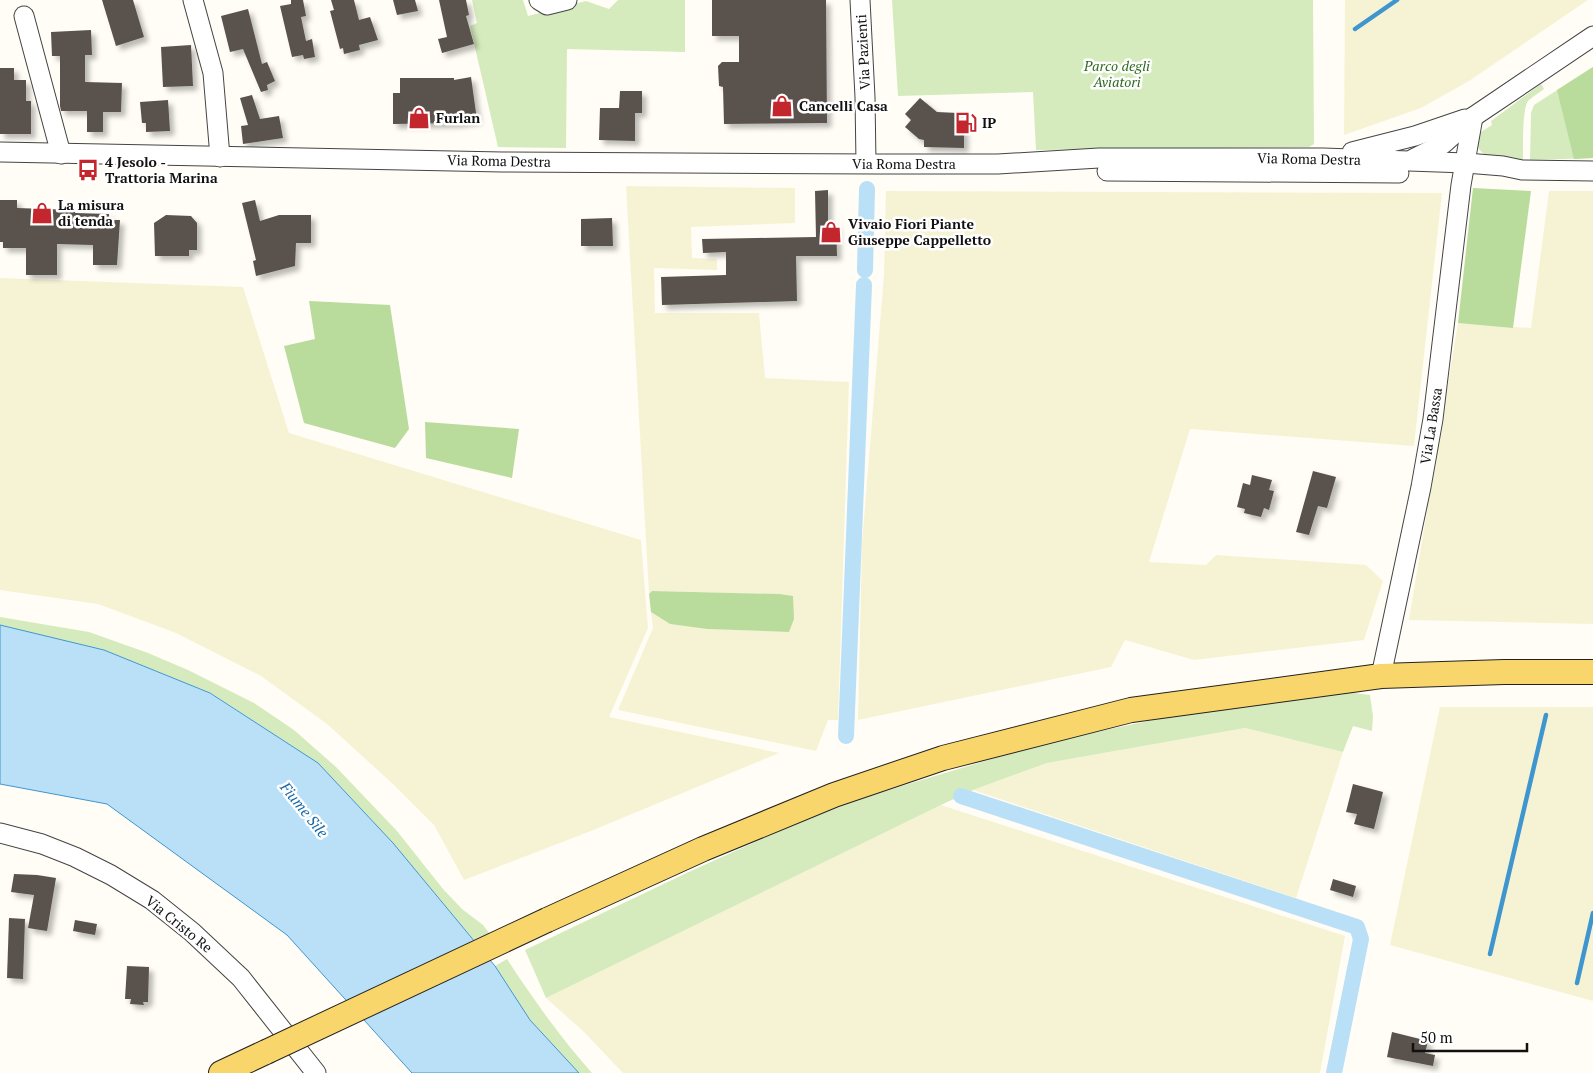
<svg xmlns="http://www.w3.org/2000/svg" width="1593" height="1073" viewBox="0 0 1593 1073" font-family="'PT Serif',serif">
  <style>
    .farmland { fill: #f6f3d4 }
    .green { fill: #d5ebbd }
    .forest { fill: #b9dc9c }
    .water { fill: #b9e0f7; stroke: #3f96cf }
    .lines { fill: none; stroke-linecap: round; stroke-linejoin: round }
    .stream { stroke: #3f96cf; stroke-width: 4.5 }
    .canal { stroke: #b9e0f7; stroke-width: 16 }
    .building { fill: #5a524d; filter: url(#shadow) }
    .minor-casing { stroke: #444; stroke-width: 21 }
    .major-casing { stroke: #222; stroke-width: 26 }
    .minor { stroke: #fff; stroke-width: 19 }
    .major { stroke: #f9d66b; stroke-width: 24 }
    .major-bridge-casing { stroke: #222; stroke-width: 26; stroke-linecap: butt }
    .major-bridge { stroke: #f9d66b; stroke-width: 24 }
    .labels { text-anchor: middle; stroke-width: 5; stroke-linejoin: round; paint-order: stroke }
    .street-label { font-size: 14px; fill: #111; stroke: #fff }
    .park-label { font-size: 14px; font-style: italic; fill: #2f6b1f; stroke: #fff }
    .poi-label { font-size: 14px; font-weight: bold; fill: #111; stroke: #fff; text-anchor: start }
    .water-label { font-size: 15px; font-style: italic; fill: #1768a6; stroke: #fff }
  </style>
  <defs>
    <filter id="shadow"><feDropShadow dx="4.5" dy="4.5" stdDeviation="2.5" flood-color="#0004"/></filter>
  </defs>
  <rect width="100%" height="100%" fill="#fffdf5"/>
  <g class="farmland">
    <polygon points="1345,0 1588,0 1469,81 1421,108 1344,135"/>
    <polygon points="626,186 795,188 795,223 691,227 692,258 717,259 717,270 654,268 655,313 759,313 765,378 849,382 838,720 828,720 816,751 618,710 653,628 651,612 670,624 707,629 789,632 793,596 780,594 652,591 649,594"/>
    <polygon points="886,191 1442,193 1414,446 1190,429 1149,562 1206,565 1216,555 1366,565 1383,581 1364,640 1194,660 1125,640 1111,667 858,720 862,544 884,274"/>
    <polygon points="1549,191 1593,191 1593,624 1409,620 1458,323 1531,328"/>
    <polygon points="0,278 243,287 289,433 641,540 648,628 609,717 779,753 591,831 464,880 434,825 394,785 327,724 261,676 176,633 98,604 0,590"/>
    <polygon points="1440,707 1593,707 1593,1001 1390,945"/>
    <polygon points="1245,728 1343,752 1296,898 973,790 1047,763"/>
    <polygon points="941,805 1345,936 1320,1073 623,1073 584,1032 546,998"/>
  </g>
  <g class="green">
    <polygon points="472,0 523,0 528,16 586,1 609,9 618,0 685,0 685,52 567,49 566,148 498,147 470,26 477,23"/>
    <polygon points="892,0 1313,0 1314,144 1309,147 1036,150 1033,92 898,96"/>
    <polygon points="1593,67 1593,158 1530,160 1531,113 1534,105"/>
    <path d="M1541 84 1544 89C1539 93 1532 97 1528 101 1522 110 1523 148 1523 160 1507 159 1482 162 1476 143L1481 132 1492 125 1491 121Z"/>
    <polygon points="0,617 89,632 148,653 188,670 254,703 294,730 336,767 397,831 443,889 462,909 483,925 490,934 474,940 393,843 318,763 211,693 104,650 0,625"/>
    <polygon points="1348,692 1370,695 1373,716 1372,731 1353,726 1343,752 1245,728 1047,763 973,790 941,805 546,998 525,950 691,871 788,827 852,802 905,785 995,758 1067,738 1177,715"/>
    <path d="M507 959C533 999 560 1037 592 1073H579L530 1020 495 966Z"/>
  </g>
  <g class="forest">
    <polygon points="1593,67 1593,158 1574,159 1557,90"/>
    <polygon points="1473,188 1531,191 1513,328 1458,323"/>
    <polygon points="309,301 390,305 409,429 395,448 304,423 284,346 315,339"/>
    <polygon points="425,422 519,429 512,478 426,458"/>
    <polygon points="652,591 780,594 793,596 794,619 789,632 707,629 670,624 651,612 649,594"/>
  </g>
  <polygon class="water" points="0,625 104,650 210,693 318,763 393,843 495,966 530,1020 579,1073 412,1073 287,935 107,804 0,784"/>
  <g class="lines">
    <g class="stream">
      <polyline points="1355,29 1397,0"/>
      <polyline points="1490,954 1546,715"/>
      <polyline points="1577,983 1593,913"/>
    </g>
    <g class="canal">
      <polyline points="865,270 867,189"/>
      <polyline points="846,736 864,285"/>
      <polyline points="961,796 1357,927 1361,939 1334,1073"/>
    </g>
  </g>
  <g class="building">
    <polygon points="102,0 133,0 144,37 116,46"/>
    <polygon points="291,0 303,0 306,16 301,17 306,41 312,39 315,57 304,59 303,55 292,57 280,6 291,4"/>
    <polygon points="331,0 354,0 359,20 370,17 378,40 359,45 360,50 344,54 343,48 340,49 330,11 334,10"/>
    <polygon points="393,0 415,0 418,11 397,15"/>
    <polygon points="439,0 466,0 469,15 466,16 474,44 442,53 438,39 447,37"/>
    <polygon points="712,0 826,0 827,123 724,124 723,87 719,86 718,66 722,62 739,62 739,36 712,36"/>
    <polygon points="248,9 262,64 267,62 275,81 267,85 268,90 261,92 243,49 230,52 221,16"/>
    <polygon points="91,30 92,55 85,55 85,82 122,83 121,112 103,112 103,132 87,132 87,111 61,111 60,106 60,56 52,56 51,32"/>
    <polygon points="191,45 193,86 163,87 161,47"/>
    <polygon points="0,68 14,68 14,80 26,80 26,101 31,101 31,134 0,134"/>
    <polygon points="471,77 477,120 456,123 393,124 393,93 400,93 400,78 454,78 454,80"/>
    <polygon points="620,91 642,91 642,113 635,113 635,141 599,140 600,108 619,108"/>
    <polygon points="252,95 260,119 279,116 283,138 243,144 241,126 248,125 240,98"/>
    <polygon points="920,98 937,112 958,113 958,128 964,129 964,148 924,147 924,140 919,139 905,127 911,120 905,114"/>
    <polygon points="168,100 170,131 146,132 146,123 142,123 140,102"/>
    <polygon points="828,190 828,224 836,223 837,256 796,256 797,301 662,305 661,277 726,275 726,252 703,253 702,239 816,237 815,191"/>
    <polygon points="0,200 17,200 17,208 75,210 75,213 109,214 109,220 120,220 117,265 93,265 93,245 57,244 57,275 26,275 26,248 3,248 3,242 0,242"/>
    <polygon points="255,200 260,221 279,215 311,215 311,243 296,243 295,266 256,276 253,261 256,260 242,203"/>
    <polygon points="166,215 191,216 197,223 197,250 189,250 189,256 155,256 154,223"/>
    <polygon points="612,218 613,246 581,246 581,219"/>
    <polygon points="1313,471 1336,477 1327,508 1318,506 1309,535 1296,532"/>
    <polygon points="1252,475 1272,480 1269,490 1274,491 1269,510 1264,508 1261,517 1244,513 1245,509 1237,507 1243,483 1250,485"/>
    <polygon points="1353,784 1383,792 1374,829 1354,824 1357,814 1346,812"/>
    <polygon points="14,874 37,875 56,878 47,931 28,928 34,895 11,892"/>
    <polygon points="1333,879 1356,886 1353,897 1330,890"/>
    <polygon points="9,918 25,919 23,979 7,978"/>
    <polygon points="75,920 97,924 95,935 73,931"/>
    <polygon points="127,966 149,967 148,1002 143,1002 144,1005 130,1004 131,999 125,999"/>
    <polygon points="1392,1032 1428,1041 1425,1053 1435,1055 1433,1066 1387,1057"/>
  </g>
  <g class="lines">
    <g class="minor-casing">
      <g id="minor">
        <polyline points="193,0 213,73 220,157"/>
        <polyline points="539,0 547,5 567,0"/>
        <polyline points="860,0 865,97 866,163"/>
        <polyline points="24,16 61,154"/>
        <polyline points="0,152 502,162 877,164 998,164 1099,158 1323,158 1466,163 1503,166 1522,170 1593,171"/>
        <polyline points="1352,152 1415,136 1465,119"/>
        <polyline points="1413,159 1443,144 1473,117 1593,36"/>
        <polyline points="1107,171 1399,173"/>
        <polyline points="1381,676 1421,487 1433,419 1461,185 1473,117"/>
        <polyline points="0,833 42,844 75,857 111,875 152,900 192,932 241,978 316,1073"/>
      </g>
    </g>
    <g class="major-casing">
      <g id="major">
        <polyline points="547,920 703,849 834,795 943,758 1131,710 1381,676 1504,672 1593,672"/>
        <polyline points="221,1073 266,1052"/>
      </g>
    </g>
    <use href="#minor" class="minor"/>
    <use href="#major" class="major"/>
    <g class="major-bridge-casing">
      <polyline id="major-bridge" points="266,1052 547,920"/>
    </g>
    <use href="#major-bridge" class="major-bridge"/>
  </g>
  <defs>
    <g id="shop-bare" transform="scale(1.725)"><path d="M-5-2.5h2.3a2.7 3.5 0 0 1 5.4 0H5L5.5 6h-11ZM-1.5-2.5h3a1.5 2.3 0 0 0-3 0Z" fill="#c4262e" stroke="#fff" stroke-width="2.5" paint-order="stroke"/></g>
    <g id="fuel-bare" transform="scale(1.725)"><path d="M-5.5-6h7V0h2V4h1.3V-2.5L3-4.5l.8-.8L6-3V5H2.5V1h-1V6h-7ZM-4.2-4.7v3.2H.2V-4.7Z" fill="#c4262e" stroke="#fff" stroke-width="2.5" paint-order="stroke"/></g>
    <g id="bus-bare" transform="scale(1.725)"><path d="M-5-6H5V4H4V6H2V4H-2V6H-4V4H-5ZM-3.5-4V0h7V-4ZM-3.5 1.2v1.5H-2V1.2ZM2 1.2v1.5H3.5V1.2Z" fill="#c4262e" stroke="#fff" stroke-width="2.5" paint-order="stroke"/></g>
  </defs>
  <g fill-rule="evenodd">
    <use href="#shop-bare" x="782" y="106"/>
    <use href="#shop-bare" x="419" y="118"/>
    <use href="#fuel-bare" x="966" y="123"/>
    <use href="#bus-bare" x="88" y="170"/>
    <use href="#shop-bare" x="42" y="213"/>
    <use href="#shop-bare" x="831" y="232"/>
  </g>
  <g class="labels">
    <g class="street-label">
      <text transform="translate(863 52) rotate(-93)" y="5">Via Pazienti</text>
      <text transform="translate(1309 159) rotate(1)" y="5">Via Roma Destra</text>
      <text transform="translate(499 161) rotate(1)" y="5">Via Roma Destra</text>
      <text x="904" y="169">Via Roma Destra</text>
      <text transform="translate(1431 426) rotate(-81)" y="5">Via La Bassa</text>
      <text transform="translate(179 924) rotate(39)" y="5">Via Cristo Re</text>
    </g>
    <g class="park-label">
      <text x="1117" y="71">Parco degli<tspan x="1117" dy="16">Aviatori</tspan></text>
    </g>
    <g class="poi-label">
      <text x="799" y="111">Cancelli Casa</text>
      <text x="436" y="123">Furlan</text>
      <text x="982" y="128">IP</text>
      <text x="105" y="167">4 Jesolo -<tspan x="105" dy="16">Trattoria Marina</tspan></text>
      <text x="58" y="210">La misura<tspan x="58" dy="16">di tenda</tspan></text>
      <text x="848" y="229">Vivaio Fiori Piante<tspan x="848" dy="16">Giuseppe Cappelletto</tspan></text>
    </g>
    <g class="water-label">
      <text transform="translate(304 810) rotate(51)" y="5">Fiume Sile</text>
    </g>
  </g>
  <path d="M1413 1043v8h114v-8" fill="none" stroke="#111111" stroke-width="2.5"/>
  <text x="1420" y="1043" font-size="15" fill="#111111" stroke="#ffffff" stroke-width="4" paint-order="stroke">50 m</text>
</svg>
